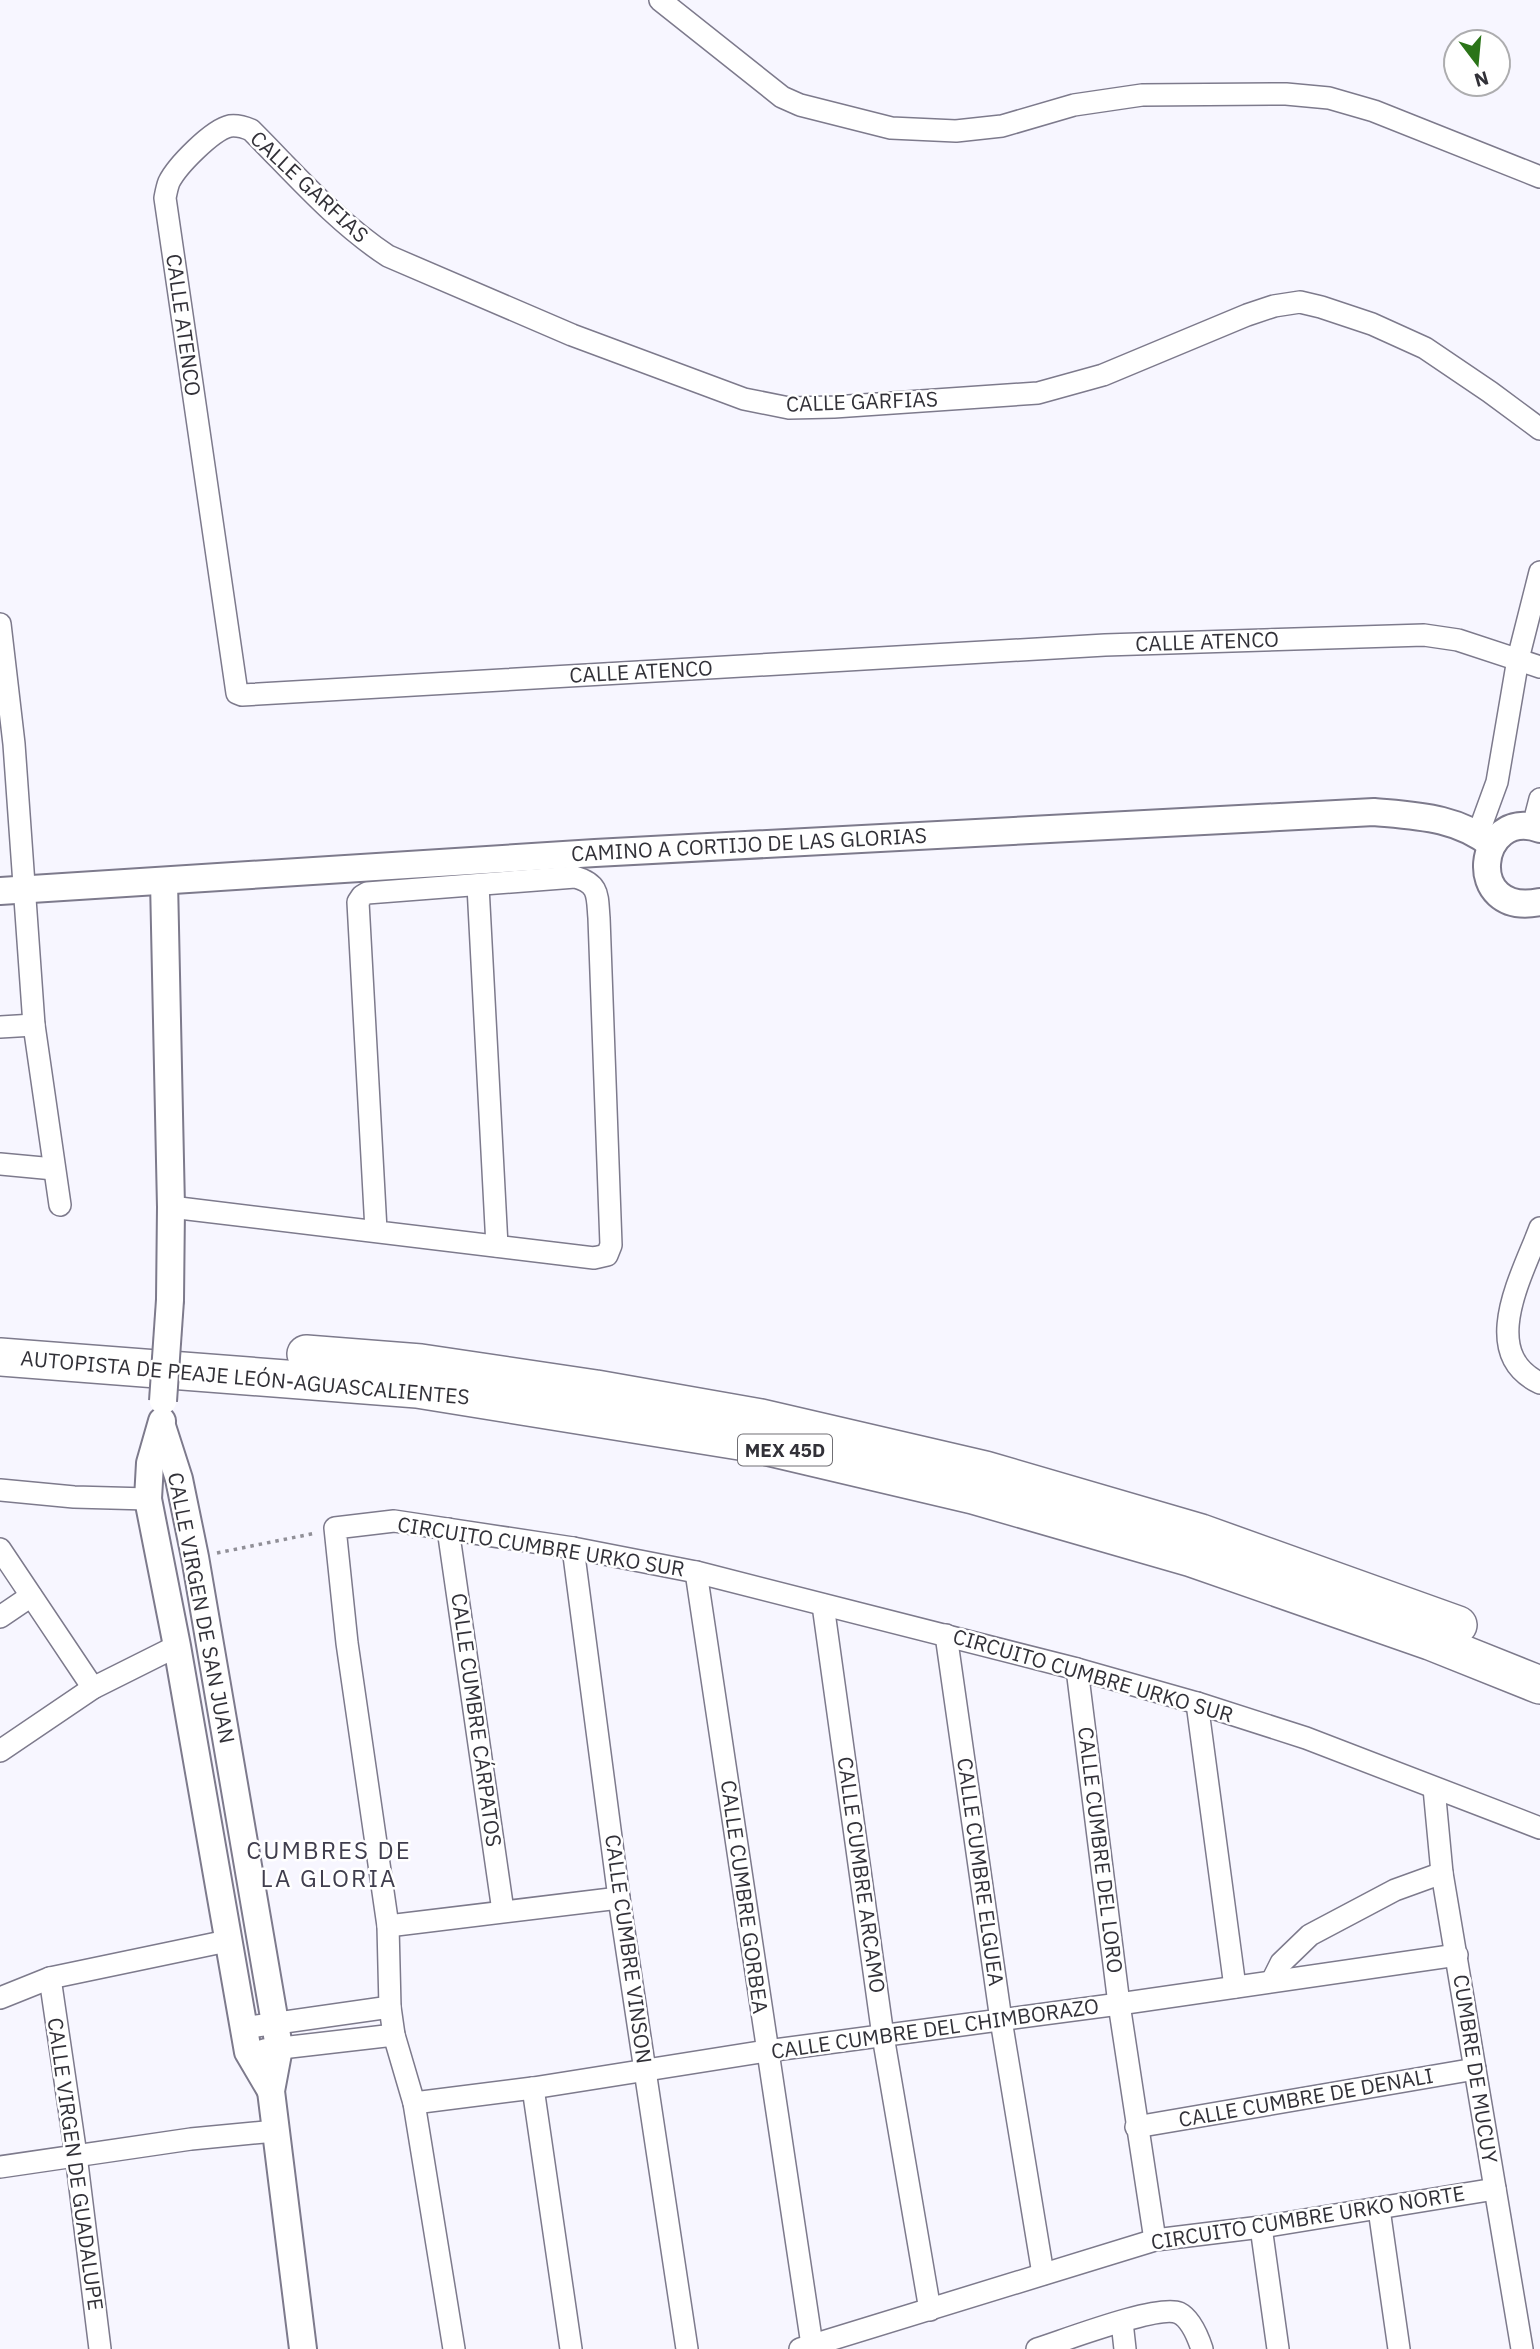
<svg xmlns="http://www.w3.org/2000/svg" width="1540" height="2349" viewBox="0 0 1540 2349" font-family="'IBM Plex Sans',sans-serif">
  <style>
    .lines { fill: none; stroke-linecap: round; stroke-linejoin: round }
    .minor-casing { stroke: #7d7a8c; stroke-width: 24 }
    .tertiary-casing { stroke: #7d7a8c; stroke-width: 30 }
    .motorway-casing { stroke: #7d7a8c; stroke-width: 40 }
    .path { stroke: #908f97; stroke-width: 3.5; stroke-dasharray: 3.5 5; stroke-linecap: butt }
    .minor { stroke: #fff; stroke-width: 21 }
    .tertiary { stroke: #fff; stroke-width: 26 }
    .motorway { stroke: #fff; stroke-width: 37 }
    .tertiary-bridge-casing { stroke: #7d7a8c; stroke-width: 30; stroke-linecap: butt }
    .tertiary-bridge { stroke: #fff; stroke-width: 26 }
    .labels { text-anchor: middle; stroke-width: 5; stroke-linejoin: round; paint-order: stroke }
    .shield { fill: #fff; stroke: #706f74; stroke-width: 2 }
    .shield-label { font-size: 19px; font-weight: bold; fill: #323138 }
    .street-label { font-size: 21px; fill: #323138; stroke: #fff }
    .quarter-label { font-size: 24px; letter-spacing: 2px; fill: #403e4e; stroke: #fff }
  </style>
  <rect width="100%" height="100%" fill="#f7f6ff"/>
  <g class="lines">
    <g class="minor-casing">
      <g id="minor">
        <polyline points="660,0 782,97 800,105 891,128 956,131 1002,126 1074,105 1142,95 1286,94 1329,98 1374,111 1540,177"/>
        <path d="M1540 429 1490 392 1425 348 1372 324 1321 307 1300 302 1274 306 1247 315 1103 375 1038 393 834 407 789 408 744 399 572 335 388 256C336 222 295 174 251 130 244 127 238 125 230 126 212 130 177 166 169 182 167 187 166 193 165 198L237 693 242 695 1105 645 1424 635 1458 640 1540 667"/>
        <polyline points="0,624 14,744 34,1025 60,1205"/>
        <polyline points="1533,826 1540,799"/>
        <polyline points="1478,834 1497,782 1518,659 1540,572"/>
        <polyline points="478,886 497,1246"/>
        <polyline points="0,1027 34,1025"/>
        <polyline points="0,1164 54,1169"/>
        <path d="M171 1207 594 1258 607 1255 611 1245 599 918C597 896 600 884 575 877L367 893 362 896 358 902 376 1230"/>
        <path d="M1540 1228C1523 1274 1477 1353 1540 1383"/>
        <polyline points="0,1490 74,1497 148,1499"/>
        <polyline points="448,1529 503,1911"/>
        <polyline points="573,1548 619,1898 687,2349"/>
        <polyline points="0,1549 93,1688"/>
        <polyline points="696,1572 812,2345"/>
        <polyline points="823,1605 883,2036 930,2310"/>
        <polyline points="0,1617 31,1596"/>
        <polyline points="946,1635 1001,2020 1043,2274"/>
        <polyline points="1077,1669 1119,2004 1155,2240"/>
        <polyline points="1197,1703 1235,1987"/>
        <polyline points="0,1751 93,1688 177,1646"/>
        <polyline points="1434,1788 1442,1873 1522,2349"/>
        <polyline points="388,1926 619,1898"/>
        <polyline points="50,1978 76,2155 100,2349"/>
        <polyline points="1272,1981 1281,1963 1310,1935 1395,1890 1442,1873"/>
        <polyline points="0,1998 50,1978 227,1941"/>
        <polyline points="243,2028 390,2007"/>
        <polyline points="264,2050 394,2035"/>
        <polyline points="533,2088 571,2349"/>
        <polyline points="414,2103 533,2088 767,2051 1119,2004 1457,1955"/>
        <polyline points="1136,2127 1475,2069"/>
        <polyline points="0,2167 191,2139 275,2131"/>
        <polyline points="1379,2209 1399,2349"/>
        <polyline points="1261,2227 1278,2349"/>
        <polyline points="1122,2322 1125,2349"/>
        <polyline points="454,2349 414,2103 394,2035 390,2007 388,1926 347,1643 335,1528 394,1521 573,1548 696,1572 1077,1669 1197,1703 1306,1738 1540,1828"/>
        <polyline points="800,2349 1155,2240 1261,2227 1495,2189"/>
        <path d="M1037 2349C1063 2341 1158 2304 1179 2313 1191 2319 1198 2337 1202 2349"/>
      </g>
    </g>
    <g class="tertiary-casing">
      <g id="tertiary">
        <path d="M1540 829C1477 806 1462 918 1540 902"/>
        <polyline points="164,881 171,1207 170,1300"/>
        <path d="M0 891 595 853 1374 812C1417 816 1457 817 1492 845"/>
        <polyline points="162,1421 150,1463 148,1499 177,1646 248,2052 271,2091"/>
        <polyline points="162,1426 179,1479 195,1557 275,2023 279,2048 271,2091 303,2349"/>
      </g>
    </g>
    <g class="motorway-casing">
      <g id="motorway">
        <polyline points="306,1354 421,1363 596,1389 761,1418 985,1470 1201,1533 1458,1625"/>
        <polyline points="0,1357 417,1389 752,1443 973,1495 1192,1558 1430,1641 1540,1685"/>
      </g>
    </g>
    <polyline class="path" points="217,1553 316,1533"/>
    <use href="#minor" class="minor"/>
    <use href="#tertiary" class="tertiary"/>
    <use href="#motorway" class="motorway"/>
    <g class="tertiary-bridge-casing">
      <polyline id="tertiary-bridge" points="163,1401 170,1300"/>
    </g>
    <use href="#tertiary-bridge" class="tertiary-bridge"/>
  </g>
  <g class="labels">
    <rect class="shield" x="738" y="1434.5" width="94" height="31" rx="5"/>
    <g class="shield-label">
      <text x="785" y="1457">MEX 45D</text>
    </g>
    <g class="street-label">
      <text transform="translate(309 187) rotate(43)" y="7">CALLE GARFIAS</text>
      <text transform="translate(183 325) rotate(82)" y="7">CALLE ATENCO</text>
      <text transform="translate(862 402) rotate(-2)" y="7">CALLE GARFIAS</text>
      <text transform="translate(1207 642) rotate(-2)" y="7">CALLE ATENCO</text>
      <text transform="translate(641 672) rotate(-3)" y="7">CALLE ATENCO</text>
      <text transform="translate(749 845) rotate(-3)" y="7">CAMINO A CORTIJO DE LAS GLORIAS</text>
      <text transform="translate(245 1378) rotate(5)" y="7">AUTOPISTA DE PEAJE LEÓN-AGUASCALIENTES</text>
      <text transform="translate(541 1547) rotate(9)" y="7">CIRCUITO CUMBRE URKO SUR</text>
      <text transform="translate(201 1608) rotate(79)" y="7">CALLE VIRGEN DE SAN JUAN</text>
      <text transform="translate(1093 1676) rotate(16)" y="7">CIRCUITO CUMBRE URKO SUR</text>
      <text transform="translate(476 1720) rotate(82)" y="7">CALLE CUMBRE CÁRPATOS</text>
      <text transform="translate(1100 1850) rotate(83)" y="7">CALLE CUMBRE DEL LORO</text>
      <text transform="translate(980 1872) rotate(82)" y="7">CALLE CUMBRE ELGUEA</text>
      <text transform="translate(861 1875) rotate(82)" y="7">CALLE CUMBRE ARCAMO</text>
      <text transform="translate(744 1897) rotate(82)" y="7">CALLE CUMBRE GORBEA</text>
      <text transform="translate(628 1949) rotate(82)" y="7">CALLE CUMBRE VINSON</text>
      <text transform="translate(935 2029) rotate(-8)" y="7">CALLE CUMBRE DEL CHIMBORAZO</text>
      <text transform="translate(1475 2069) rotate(81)" y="7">CUMBRE DE MUCUY</text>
      <text transform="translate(1306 2098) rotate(-10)" y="7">CALLE CUMBRE DE DENALI</text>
      <text transform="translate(75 2164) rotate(82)" y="7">CALLE VIRGEN DE GUADALUPE</text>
      <text transform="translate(1308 2218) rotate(-9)" y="7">CIRCUITO CUMBRE URKO NORTE</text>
    </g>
    <g class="quarter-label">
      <text x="329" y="1859">CUMBRES DE<tspan x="329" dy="28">LA GLORIA</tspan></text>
    </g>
  </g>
  <g transform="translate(1477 63) rotate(164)"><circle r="33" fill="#ffffff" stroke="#adadaf" stroke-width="2"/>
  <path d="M0-5L12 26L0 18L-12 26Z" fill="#2b7418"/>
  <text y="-10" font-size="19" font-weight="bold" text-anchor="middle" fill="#323138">N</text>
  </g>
</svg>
